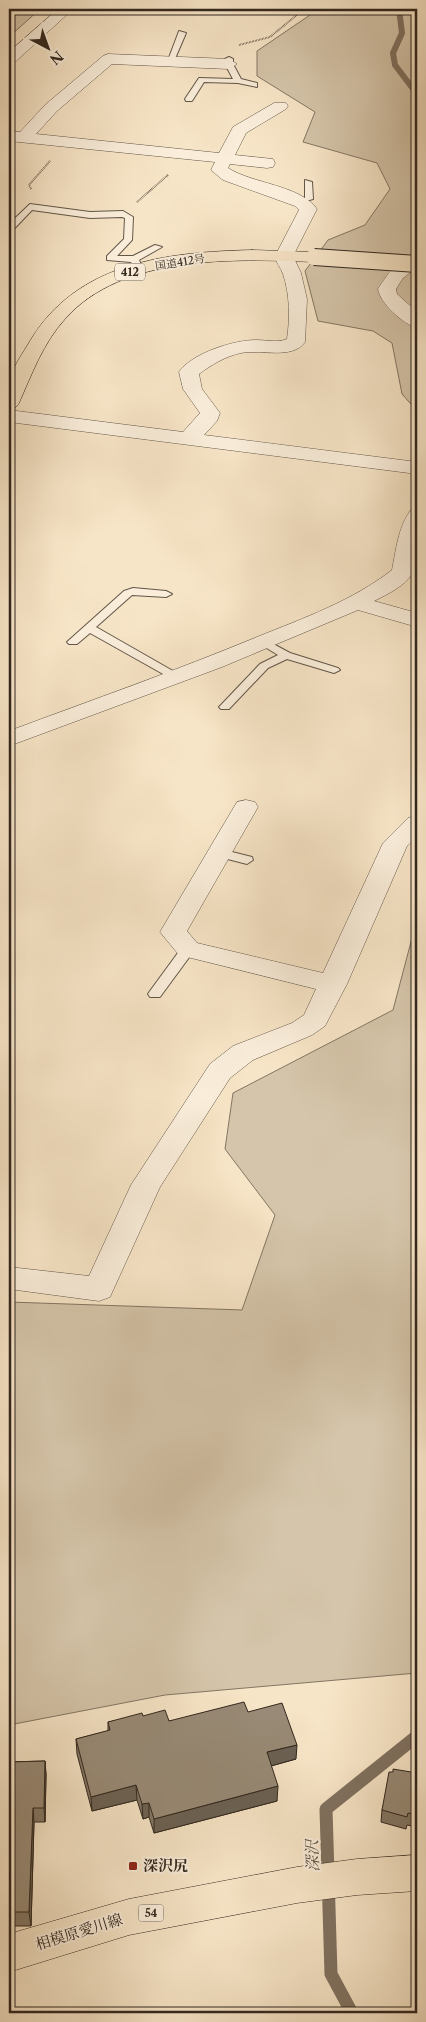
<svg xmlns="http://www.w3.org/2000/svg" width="426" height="2022" viewBox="0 0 426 2022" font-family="'Libre Caslon Text','Noto Serif JP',serif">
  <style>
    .green { fill: #d5c5aa; stroke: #837664 }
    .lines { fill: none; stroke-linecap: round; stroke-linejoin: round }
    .stream-far1 { stroke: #807261; stroke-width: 6 }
    .stream { stroke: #807261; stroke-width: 13 }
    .service-casing { stroke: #625648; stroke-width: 2 }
    .minor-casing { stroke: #625648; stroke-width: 1 }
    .primary-casing { stroke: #31271e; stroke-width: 1 }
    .trunk-casing { stroke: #31271e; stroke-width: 1 }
    .path { stroke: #31271e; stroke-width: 2; stroke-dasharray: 0.5 1; stroke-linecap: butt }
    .service { fill: #faeedb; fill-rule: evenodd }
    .minor { fill: #faeedb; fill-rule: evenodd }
    .primary { fill: #f7e5c7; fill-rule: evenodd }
    .trunk { fill: #f7e5c7; fill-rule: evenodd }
    .trunk-bridge-casing { stroke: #31271e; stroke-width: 18; stroke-linecap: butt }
    .trunk-bridge { stroke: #f7e5c7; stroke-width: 16 }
    .wall { fill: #837765; stroke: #31271e }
    .shaded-wall { fill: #6a6153; stroke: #31271e }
    .building { fill: #988a76; stroke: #31271e }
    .poi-dot { fill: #8f2418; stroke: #faeedb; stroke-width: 2 }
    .labels { text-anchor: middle; stroke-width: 4; stroke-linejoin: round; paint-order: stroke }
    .far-street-label { font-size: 11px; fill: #31271e; stroke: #faeedb }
    .shield { fill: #faeedb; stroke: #6d6357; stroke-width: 1 }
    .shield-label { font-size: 11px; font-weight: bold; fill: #31271e }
    .near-poi-label { font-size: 15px; font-weight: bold; fill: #31271e; stroke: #faeedb; text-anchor: start }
    .near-street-label { font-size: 15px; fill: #31271e; stroke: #faeedb }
    .near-water-label { font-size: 16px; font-style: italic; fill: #5f5345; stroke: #faeedb }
  </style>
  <rect width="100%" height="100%" fill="#f7e5c7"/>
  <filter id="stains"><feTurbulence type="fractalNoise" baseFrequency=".004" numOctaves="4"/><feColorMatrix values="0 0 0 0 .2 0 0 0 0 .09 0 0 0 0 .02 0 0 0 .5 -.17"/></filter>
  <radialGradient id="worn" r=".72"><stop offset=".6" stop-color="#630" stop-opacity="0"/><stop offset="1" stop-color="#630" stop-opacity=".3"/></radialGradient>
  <g class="green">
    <polygon points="9,9 40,9 9,37"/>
    <polygon points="310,9 417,9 417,411 402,394 392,343 373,331 318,321 305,271 328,240 365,225 390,189 377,163 303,142 315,112 257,76 257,51 310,15"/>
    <polygon points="417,919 417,1673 165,1695 9,1725 9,1302 242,1310 275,1215 225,1149 233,1093 393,1010"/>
  </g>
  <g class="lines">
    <g class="stream-far1">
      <polyline points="399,9 402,33 393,53 395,65 417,94"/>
      <polyline points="9,15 18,9"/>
    </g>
    <polyline class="stream" points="352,2013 331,1974 326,1809 417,1736"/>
    <g class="service-casing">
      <g id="service">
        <polygon points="113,9 127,9 123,11"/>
        <polygon points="179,31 186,33 174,61 167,63"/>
        <polygon points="229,57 233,59 233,64 241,79 257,83 257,87 238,83 204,82 192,101 186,101 185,99 199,78 233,79 225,64 225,59"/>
        <polygon points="305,180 312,182 313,199 296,204 296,200 305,198"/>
        <polygon points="30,204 90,212 123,211 133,217 132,240 117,256 133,256 155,245 162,247 139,260 142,267 138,270 135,269 131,262 107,260 107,256 124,239 125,218 122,217 90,218 32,210 12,231 9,232 9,224"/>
        <polygon points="133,588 166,591 172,594 166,597 132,595 96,627 180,675 180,679 172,679 90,633 77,644 69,644 67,642 124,591"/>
        <polygon points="264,639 290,653 338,668 340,670 334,673 287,659 268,668 229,709 221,709 219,707 221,705 260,664 278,655 260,644 258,642"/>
        <polygon points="220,849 252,857 253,860 247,864 216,856 214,853 216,850"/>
        <polygon points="188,945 193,946 195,949 193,952 160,997 150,997 148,994 150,991 183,946"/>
      </g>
    </g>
    <g class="minor-casing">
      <g id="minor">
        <polygon points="58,9 73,9 14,63 9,64 9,52"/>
        <path d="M108 54 229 59 237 64 229 69 112 64 57 111 36 134 219 153 233 127 274 103H286L288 106 286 109 246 133 235 155 273 159 275 163 273 167 267 168 230 164 228 168C253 184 300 185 317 209L293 256 301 273 307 299 305 342C293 360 260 349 241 353 226 356 211 365 199 374L202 389 220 413 217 421 204 435 417 462V474L9 422V410L183 432 200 413 183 389 179 372C192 353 234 340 256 340 266 340 278 343 287 339 290 318 290 295 283 274 281 268 276 263 275 256L299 210 295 206 223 180 211 170 215 162 9 141V131L20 132 45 105 103 56Z"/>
        <path d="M417 253V267L403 278 396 289 397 294 417 312V328C403 324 380 303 378 289 387 275 399 257 417 253Z"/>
        <path d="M417 509C418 523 420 562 412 574 405 586 386 595 374 601L417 613V627L358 610 222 667 9 746V731C92 700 175 671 257 637 304 618 352 601 392 570 396 550 398 528 410 511Z"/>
        <polygon points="246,800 255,802 258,807 187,931 197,943 323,973 383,843 408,818 417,815 417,837 407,846 347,984 325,1026 312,1035 253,1060 230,1078 160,1187 110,1297 99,1301 9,1289 9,1267 89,1276 131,1185 210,1064 233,1046 292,1023 304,1015 316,989 179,955 160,932 234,807 237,802"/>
      </g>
    </g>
    <g class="primary-casing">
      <polygon id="primary" points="417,1855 417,1891 357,1895 297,1903 129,1935 9,1972 9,1934 129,1899 297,1867 357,1859"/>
    </g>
    <g class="trunk-casing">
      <path id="trunk" d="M252 250 314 252 320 253 323 257 320 261 314 262C235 259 122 254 65 319 43 343 32 374 19 403L16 407 9 409C9 401 7 390 9 382 12 368 23 353 30 341 77 262 168 252 252 250Z"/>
    </g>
    <g class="path">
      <polyline points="239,45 270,37 298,14 298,9"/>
      <polyline points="31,189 29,185 50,161"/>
      <polyline points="137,202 168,175"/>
    </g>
    <use href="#service" class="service"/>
    <use href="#minor" class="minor"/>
    <use href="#primary" class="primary"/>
    <use href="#trunk" class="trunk"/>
    <g class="trunk-bridge-casing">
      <polyline id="trunk-bridge" points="314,257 417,264"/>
    </g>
    <use href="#trunk-bridge" class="trunk-bridge"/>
  </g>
  <g class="wall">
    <polygon points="248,1712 296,1759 271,1766 277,1801 154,1833 149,1817 143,1819 137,1800 92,1811 77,1754 76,1739 108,1731 108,1722 143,1716 169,1721"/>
    <polygon points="45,1761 46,1775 45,1822 34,1822 31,1926 9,1926 9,1762"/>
    <polygon points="393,1772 417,1773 417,1827 407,1825 406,1829 381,1822 382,1810"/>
  </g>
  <g class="shaded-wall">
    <polygon points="297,1745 296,1759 267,1767 267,1752"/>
    <polygon points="45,1761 46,1775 45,1822 44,1808"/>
    <polygon points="136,1785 137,1800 92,1811 91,1797"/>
    <polygon points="278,1786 277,1801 154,1833 154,1819"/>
    <polygon points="149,1803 149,1817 143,1819 142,1804"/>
    <polygon points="33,1808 34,1822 31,1926 29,1912"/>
  </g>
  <g class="building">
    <polygon points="244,1702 248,1712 282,1703 297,1745 267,1752 278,1786 154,1819 149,1803 142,1804 136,1785 91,1797 76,1739 110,1730 108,1722 142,1713 143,1716 165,1710 169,1721"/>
    <polygon points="45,1761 44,1808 33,1808 29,1912 9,1912 9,1762"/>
    <polygon points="393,1769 417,1773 417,1815 408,1813 407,1817 382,1810 389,1772 393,1772"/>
  </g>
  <rect class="poi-dot" x="128" y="1861" width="10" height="10" rx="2.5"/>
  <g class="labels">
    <g class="far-street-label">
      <text transform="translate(180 262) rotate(-9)" y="4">国道412号</text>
    </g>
    <g class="shield">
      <rect x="115" y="263.5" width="30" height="17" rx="4"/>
      <rect x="138.5" y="1904.5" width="25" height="17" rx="4"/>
    </g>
    <g class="shield-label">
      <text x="130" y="276">412</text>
      <text x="151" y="1917">54</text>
    </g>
    <g class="near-poi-label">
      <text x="143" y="1871">深沢尻</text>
    </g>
    <g class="near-street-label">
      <text transform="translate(79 1932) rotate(-17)" y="5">相模原愛川線</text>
    </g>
    <g class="near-water-label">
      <text transform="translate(312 1856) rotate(-92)" y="6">深沢</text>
    </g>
  </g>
  <rect width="426" height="2022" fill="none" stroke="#f7e5c7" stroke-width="30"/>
  <rect x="10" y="10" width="406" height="2002" fill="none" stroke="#31271e" stroke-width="2.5"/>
  <rect x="15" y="15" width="396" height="1992" fill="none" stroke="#31271e"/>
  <g transform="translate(48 48) rotate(139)" stroke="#faeedb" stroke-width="4" paint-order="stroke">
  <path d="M0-4L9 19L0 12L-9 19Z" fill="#31271e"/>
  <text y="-8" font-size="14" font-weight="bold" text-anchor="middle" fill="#31271e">N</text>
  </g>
  <rect width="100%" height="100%" filter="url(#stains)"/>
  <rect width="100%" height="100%" fill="url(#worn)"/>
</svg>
